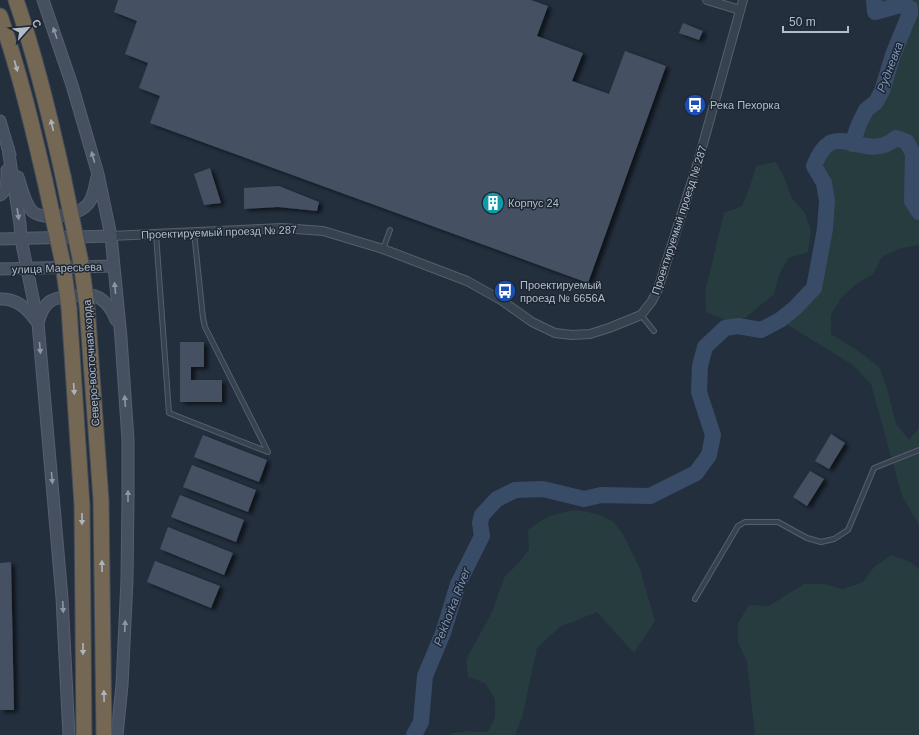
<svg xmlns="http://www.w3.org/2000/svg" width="919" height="735" viewBox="0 0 919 735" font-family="Arial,sans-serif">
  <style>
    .green { fill: #263c3f }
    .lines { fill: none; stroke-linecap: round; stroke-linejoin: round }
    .river { stroke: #394c67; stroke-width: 16 }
    .building { fill: #455162; filter: url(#shadow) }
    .lane-casing { stroke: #565f6c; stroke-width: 6 }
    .street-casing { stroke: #565f6c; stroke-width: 10 }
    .secondary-casing { stroke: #565f6c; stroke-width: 13 }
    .highway-casing { stroke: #434c59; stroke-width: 17 }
    .lane { stroke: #38414e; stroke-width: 4 }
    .street { stroke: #38414e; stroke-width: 8 }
    .secondary { stroke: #465061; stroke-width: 11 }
    .highway { stroke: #746855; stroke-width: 15 }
    .highway-bridge-casing { stroke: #434c59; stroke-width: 17; stroke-linecap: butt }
    .highway-bridge { stroke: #746855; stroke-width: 15 }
    .oneway { fill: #8e96a5 }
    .oneway2 { fill: #aeb4bd }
    .labels { text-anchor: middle; stroke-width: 3; stroke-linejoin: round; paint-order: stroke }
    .poi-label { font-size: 11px; fill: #b4bcc9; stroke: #1d2633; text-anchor: start }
    .street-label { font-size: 11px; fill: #b4bcc9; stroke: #1d2633 }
    .water-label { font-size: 12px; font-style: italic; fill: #7c92b1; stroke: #1d2633 }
  </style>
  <defs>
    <filter id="shadow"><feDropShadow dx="4" dy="2.5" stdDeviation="2" flood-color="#0009"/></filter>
  </defs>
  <rect width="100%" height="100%" fill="#242f3e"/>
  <g class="green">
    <path d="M874 0H919V245L901 248 882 257 873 274 856 284 841 298 831 315V334L858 351 879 367 886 385 896 424 909 440 919 428V525L902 496 871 384 853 365 780 320 795 308 814 288 825 229 827 201 824 183 814 166C824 145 829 140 852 143L859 124 866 110 876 102 882 91 893 55 910 13V8L901 5 875 12Z"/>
    <polygon points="776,162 785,179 791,197 805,213 811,231 808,252 788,258 779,275 774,294 745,318 725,320 706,312 705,292 724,213 742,206 750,186 756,166"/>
    <path d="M578 510 597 514 613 521 624 536 640 569 655 621 634 653 597 612 560 627 537 648 522 718 515 735H451V733L469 731 488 732 495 717V699L485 683 468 677 466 660 492 612 505 576 519 563 529 549 528 530C546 516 555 513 578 510Z"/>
    <polygon points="892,555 910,562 919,569 919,735 755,735 747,662 738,642 738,623 749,605 769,606 804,584 824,584 843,589 863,582 875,566"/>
  </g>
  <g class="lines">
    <g class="river">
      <polyline points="852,144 859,124 866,110 876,102 882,91 893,55 910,13 910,8 901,5 875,12 874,0"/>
      <path d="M414 735 421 722 425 676 443 633 458 584 482 536 480 523 482 515 497 499 515 490 543 489 584 499 601 495 650 496 696 473 709 455 713 435 699 392 700 366 705 347 725 328 738 326 761 330 780 320 795 308 814 288 825 229 827 201 824 183 814 166C817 158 822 148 830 143 848 134 872 159 896 138L907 142 913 154 912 201 919 212"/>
    </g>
  </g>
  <g class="building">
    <polygon points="118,0 531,0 548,6 537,36 583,53 572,81 609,94 625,51 666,66 588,283 150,123 160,96 139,88 148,63 125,54 137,21 114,12"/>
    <polygon points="683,23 703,31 699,40 679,33"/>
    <polygon points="210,168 221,203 204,205 194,174"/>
    <polygon points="279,186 319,202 317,211 278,207 244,209 244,188"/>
    <polygon points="180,342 204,342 204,367 191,367 191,380 222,380 222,402 180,402"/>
    <polygon points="831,434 845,443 829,469 815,461"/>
    <polygon points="203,435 267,460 259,482 194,457"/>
    <polygon points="192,465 256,490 248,512 183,487"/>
    <polygon points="810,471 824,479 807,506 793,497"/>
    <polygon points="180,495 244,520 236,542 171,517"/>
    <polygon points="168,527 233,553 224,575 160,549"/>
    <polygon points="155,561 220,586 211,608 147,582"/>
    <polygon points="11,562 14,710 0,710 0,563"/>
  </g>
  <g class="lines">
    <g class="lane-casing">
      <g id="lane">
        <polyline points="156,234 169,413 268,452 205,327 203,318 194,232"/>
        <polyline points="383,249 390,230"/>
        <polyline points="641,315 654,331"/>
        <polyline points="695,599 738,526 745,522 778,522 807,538 821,542 834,539 848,530 874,468 919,450"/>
      </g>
    </g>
    <g class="street-casing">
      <g id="street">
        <polyline points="707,0 740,10"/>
        <polyline points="111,236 282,228 323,231 383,249 467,281 501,300 532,322 555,333 572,335 590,334 609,328 641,315 652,301 658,289 698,162 743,0"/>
      </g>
    </g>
    <g class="secondary-casing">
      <g id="secondary">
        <polyline points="43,0 72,85 98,174 111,236 121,338 128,440 128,496 127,580 122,685 117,735"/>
        <polyline points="0,121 10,155"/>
        <polyline points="8,148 20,224 21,239 38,323 62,598 69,735"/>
        <path d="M18 177C21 186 25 204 32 211 43 221 77 216 87 205 94 198 95 185 97 177"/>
        <path d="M0 195C8 190 7 179 7 170"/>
        <polyline points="0,239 111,236"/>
        <polyline points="0,269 113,266"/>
        <path d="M0 299C16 298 28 309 36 321"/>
        <path d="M38 323C44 300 52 297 75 296 80 295 85 294 90 295 103 296 112 309 116 320"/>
      </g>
    </g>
    <g class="highway-casing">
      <g id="highway">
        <path d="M16 0C36 58 50 117 63 176"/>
        <path d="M0 16C19 70 32 125 45 181"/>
        <polyline points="87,306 101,500 104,735"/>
        <polyline points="69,308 82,505 84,735"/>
      </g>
    </g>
    <use href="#lane" class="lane"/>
    <use href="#street" class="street"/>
    <use href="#secondary" class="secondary"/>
    <use href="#highway" class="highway"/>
    <g class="highway-bridge-casing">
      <g id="highway-bridge">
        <polyline points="63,176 81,263 87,306"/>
        <polyline points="45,181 63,264 69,308"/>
      </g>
    </g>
    <use href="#highway-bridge" class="highway-bridge"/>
  </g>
  <defs><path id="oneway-solid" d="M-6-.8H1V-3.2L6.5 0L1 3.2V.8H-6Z"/></defs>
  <g class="oneway">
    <use href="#oneway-solid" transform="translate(55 33) rotate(-109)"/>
    <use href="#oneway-solid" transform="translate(93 157) rotate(-106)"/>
    <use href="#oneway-solid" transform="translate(18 214) rotate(81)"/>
    <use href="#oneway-solid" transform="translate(115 288) rotate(-96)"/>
    <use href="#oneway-solid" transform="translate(40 348) rotate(85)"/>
    <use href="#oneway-solid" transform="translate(125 401) rotate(-94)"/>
    <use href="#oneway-solid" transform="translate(52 478) rotate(85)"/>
    <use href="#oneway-solid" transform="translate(128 496) rotate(-90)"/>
    <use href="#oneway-solid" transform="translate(63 607) rotate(87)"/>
    <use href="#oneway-solid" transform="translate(125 626) rotate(-87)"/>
  </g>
  <g class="oneway2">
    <use href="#oneway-solid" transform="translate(16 66) rotate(74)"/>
    <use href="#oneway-solid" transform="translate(52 125) rotate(-103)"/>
    <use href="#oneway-solid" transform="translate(74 389) rotate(86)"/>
    <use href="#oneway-solid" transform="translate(82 519) rotate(90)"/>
    <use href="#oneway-solid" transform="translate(102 566) rotate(-91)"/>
    <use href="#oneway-solid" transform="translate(83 649) rotate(90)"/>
    <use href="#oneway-solid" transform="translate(104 696) rotate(-91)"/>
  </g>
  <defs>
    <g id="bus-disc" transform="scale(1.15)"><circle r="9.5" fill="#1a4fb4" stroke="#1d2633"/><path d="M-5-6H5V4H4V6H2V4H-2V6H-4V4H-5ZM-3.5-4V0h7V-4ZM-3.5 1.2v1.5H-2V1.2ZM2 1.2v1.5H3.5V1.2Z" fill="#fff"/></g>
    <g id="building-disc" transform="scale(1.15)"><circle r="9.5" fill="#0f9aa8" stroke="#1d2633"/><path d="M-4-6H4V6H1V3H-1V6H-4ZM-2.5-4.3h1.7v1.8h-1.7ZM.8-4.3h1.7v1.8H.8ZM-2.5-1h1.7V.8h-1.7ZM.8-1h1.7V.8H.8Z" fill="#fff"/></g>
  </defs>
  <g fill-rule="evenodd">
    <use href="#bus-disc" x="695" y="105"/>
    <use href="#building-disc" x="493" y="203"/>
    <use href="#bus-disc" x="505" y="291"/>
  </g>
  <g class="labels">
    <g class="poi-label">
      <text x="710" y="109">Река Пехорка</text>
      <text x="508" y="207">Корпус 24</text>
      <text x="520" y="289">Проектируемый<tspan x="520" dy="13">проезд № 6656А</tspan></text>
    </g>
    <g class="street-label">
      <text transform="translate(679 220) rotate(-72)" y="4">Проектируемый проезд № 287</text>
      <text transform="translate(219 232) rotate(-2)" y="4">Проектируемый проезд № 287</text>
      <text transform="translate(57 268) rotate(-2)" y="4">улица Маресьева</text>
      <text transform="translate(91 363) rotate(-94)" y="4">Северо-восточная хорда</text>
    </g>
    <g class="water-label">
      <text transform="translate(890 67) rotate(-69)" y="4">Рудневка</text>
      <text transform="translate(452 607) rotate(-69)" y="4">Pekhorka River</text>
    </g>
  </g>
  <g transform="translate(28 28) rotate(63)" stroke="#1d2633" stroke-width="3" paint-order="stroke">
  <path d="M0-3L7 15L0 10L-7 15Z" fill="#b4bcc9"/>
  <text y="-6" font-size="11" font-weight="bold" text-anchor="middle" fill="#b4bcc9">С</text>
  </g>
  <path d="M783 26v6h65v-6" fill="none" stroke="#b4bcc9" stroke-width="2"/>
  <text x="789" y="26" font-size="12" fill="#b4bcc9" stroke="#1d2633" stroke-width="3" paint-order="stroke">50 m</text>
</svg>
